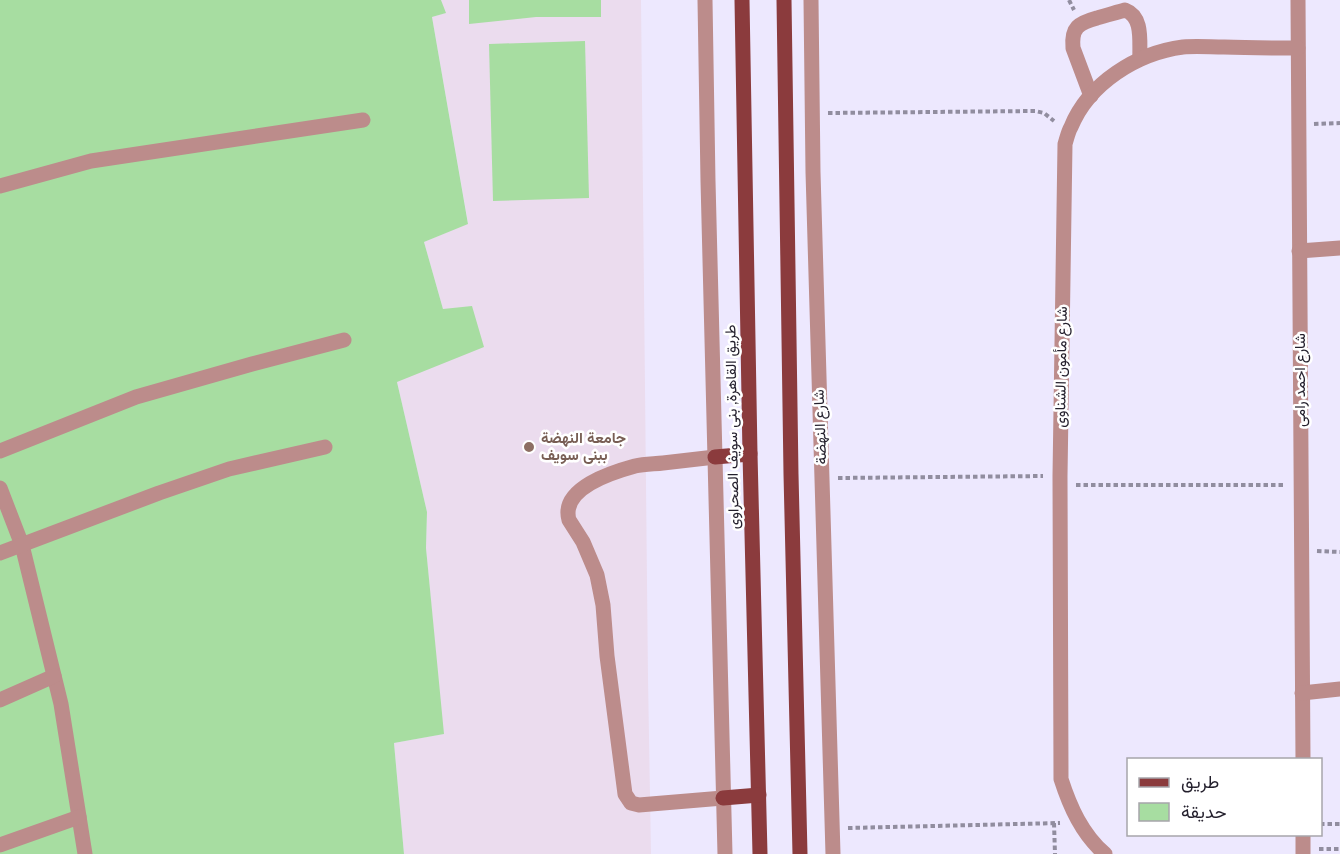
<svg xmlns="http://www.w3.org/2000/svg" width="1340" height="854" viewBox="0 0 1340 854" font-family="Montserrat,Vazirmatn,sans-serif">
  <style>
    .education { fill: #ebdcee }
    .green { fill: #a7dda1 }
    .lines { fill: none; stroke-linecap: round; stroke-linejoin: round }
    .path { stroke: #918d9f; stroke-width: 4; stroke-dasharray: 4.5 3; stroke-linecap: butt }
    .minor { stroke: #bc8c8b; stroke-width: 15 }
    .major { stroke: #8b3b3d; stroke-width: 15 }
    .education-dot { fill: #8d6e63; stroke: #fff; stroke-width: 2 }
    .labels { text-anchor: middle; stroke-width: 5; stroke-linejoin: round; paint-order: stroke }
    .street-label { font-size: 15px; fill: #231f2c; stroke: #fff }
    .education-label { font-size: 15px; font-weight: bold; fill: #785e54; stroke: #fff; text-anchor: start }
  </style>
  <rect width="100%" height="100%" fill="#ede8fe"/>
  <polygon class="education" points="441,0 641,0 648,678 651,854 404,854 394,743 443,734 426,548 427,512 397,382 443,309 424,242 468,223 432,17 445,13"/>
  <g class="green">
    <polygon points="0,0 441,0 446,13 432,17 468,224 424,242 443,309 472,306 484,347 397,382 427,512 426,548 444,734 394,743 404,854 0,854"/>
    <polygon points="469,0 601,0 601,17 536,17 469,24"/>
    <polygon points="585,41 589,198 493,201 489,44"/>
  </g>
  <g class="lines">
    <g class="path">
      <polyline points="1069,0 1074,10"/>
      <polyline points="828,113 1035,111 1044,113 1054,121"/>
      <polyline points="1314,124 1340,123"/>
      <polyline points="838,478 1043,476"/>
      <polyline points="1076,485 1284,485"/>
      <polyline points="1317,551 1340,552"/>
      <polyline points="1054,823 1055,854"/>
      <polyline points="1320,824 1340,824"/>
      <polyline points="848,828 1060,823"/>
      <polyline points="1319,849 1340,849"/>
    </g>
    <g class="minor">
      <polyline points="705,0 708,181 725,854"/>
      <polyline points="811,0 813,172 833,854"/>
      <polyline points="1298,0 1303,760"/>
      <path d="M1091 96 1073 48C1071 27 1079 23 1097 18 1106 15 1115 13 1125 10 1144 17 1139 43 1140 59"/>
      <polyline points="0,186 91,161 363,120"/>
      <polyline points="1299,251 1340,248"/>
      <polyline points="0,451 136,397 252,364 344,340"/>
      <path d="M715 457C697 459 680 461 663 463 654 464 644 464 635 466 613 472 560 488 569 520L583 542 597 575 603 605 607 656 625 794 631 803 639 805 723 798"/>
      <polyline points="0,488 22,545 61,704 85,854"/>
      <polyline points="0,553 159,493 229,469 325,447"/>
      <polyline points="1302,693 1340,689"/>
      <polyline points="0,700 54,676"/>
      <polyline points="1303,834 1303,854"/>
      <polyline points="0,845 79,817"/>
      <path d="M1105 854C1082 834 1070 807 1061 779L1060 476 1065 144C1067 138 1068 132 1071 127 1089 83 1137 53 1183 47 1196 46 1211 47 1224 47 1249 48 1273 48 1298 48"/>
    </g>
    <g class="major">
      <polyline points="742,0 750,454 760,854"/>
      <polyline points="784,0 791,474 800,854"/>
      <polyline points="715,457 750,454"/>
      <polyline points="723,798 759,795"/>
    </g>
  </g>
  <circle class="education-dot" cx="529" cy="447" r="6"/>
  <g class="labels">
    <g class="street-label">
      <text transform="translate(1061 367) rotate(-89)" y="5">شارع مأمون الشناوى</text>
      <text transform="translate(1300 380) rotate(-90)" y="5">شارع احمد رامى</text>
      <text transform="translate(732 427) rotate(-91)" y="5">طريق القاهرة, بنى سويف الصحراوى</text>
      <text transform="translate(820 427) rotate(-92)" y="5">شارع النهضة</text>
    </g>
    <g class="education-label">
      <text x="541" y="443">جامعة النهضة<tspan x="541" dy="17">ببنى سويف</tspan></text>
    </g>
  </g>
  <rect x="1127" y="758" width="195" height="78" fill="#ffffff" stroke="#a7a5ab" stroke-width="1.5"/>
  <rect x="1139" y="778" width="30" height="9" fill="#8b3b3d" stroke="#a7a5ab" stroke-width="1.5"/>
  <text x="1181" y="788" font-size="18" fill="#231f2c">طريق</text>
  <rect x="1139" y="803" width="30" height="18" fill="#a7dda1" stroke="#a7a5ab" stroke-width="1.5"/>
  <text x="1181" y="818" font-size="18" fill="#231f2c">حديقة</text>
</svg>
